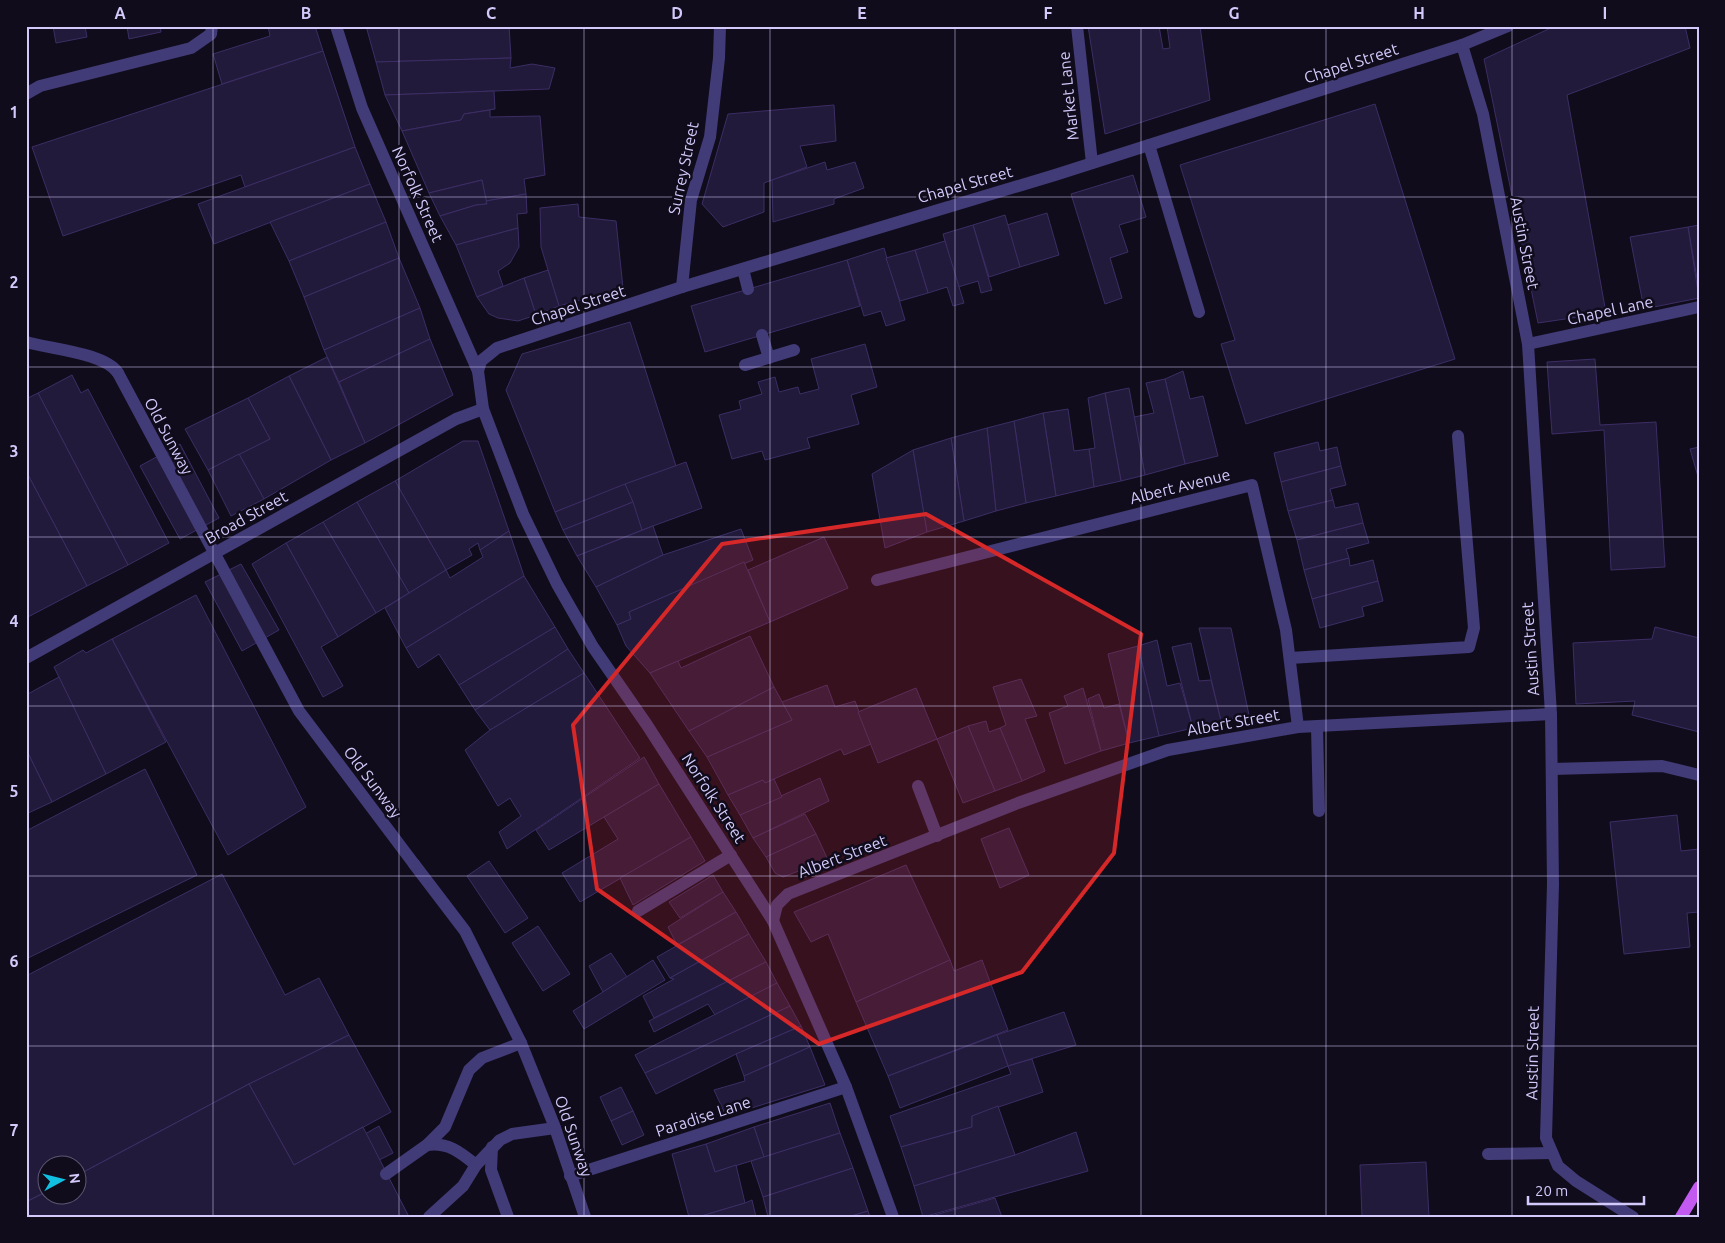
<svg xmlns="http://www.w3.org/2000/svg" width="1725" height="1243" viewBox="0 0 1725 1243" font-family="Ubuntu,sans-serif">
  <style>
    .building { fill: #221a3a; stroke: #3c2e65 }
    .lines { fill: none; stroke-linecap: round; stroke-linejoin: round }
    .lane { stroke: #413b77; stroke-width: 12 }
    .street { stroke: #413b77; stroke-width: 12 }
    .primary { stroke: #c25af2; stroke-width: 12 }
    .street-bridge { stroke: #413b77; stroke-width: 12 }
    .marked { fill: #d62828; fill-opacity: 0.2; stroke: #d62828; stroke-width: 4; stroke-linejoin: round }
    .grid { fill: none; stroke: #d3cafb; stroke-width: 1; stroke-opacity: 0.55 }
    .labels { text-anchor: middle; stroke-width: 5; stroke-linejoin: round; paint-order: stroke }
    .street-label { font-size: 16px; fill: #d3cafb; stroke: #100c1b }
    .neatline { fill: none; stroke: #d3cafb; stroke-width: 2 }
    .grid-label { font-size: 16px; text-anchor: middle; font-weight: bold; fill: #d3cafb }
  </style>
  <rect width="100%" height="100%" fill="#100c1b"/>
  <g class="building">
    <polygon points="53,26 85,26 87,37 56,43"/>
    <polygon points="127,26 160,26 161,32 129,39"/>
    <polygon points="268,26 315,26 323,51 222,84 213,54 270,36"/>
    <polygon points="366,26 509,26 511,58 376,62"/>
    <polygon points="1088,26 1159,26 1163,49 1170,48 1167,26 1200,26 1210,100 1105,134"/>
    <polygon points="1555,26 1685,26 1690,48 1567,95 1606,313 1538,323 1484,59"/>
    <polygon points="323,51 355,147 245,187 241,175 63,236 32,147"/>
    <polygon points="511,58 510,68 532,64 555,68 549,89 385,95 376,62"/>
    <polygon points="494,91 495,109 464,114 461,120 402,131 385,95"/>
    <polygon points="1375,104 1455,359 1246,424 1221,344 1235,340 1180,165"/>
    <polygon points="834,105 836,141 800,146 807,167 764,183 764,212 723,227 702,204 728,114"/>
    <polygon points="490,110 490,117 540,116 545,175 524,179 526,194 486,201 482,180 429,193 402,131 461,120 464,114"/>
    <polygon points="355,147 370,184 214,244 198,204"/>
    <polygon points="825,162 827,170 855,162 864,188 834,199 834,204 773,222 772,180"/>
    <polygon points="1133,175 1146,217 1119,225 1128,252 1110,258 1122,298 1105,304 1071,194"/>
    <polygon points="482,180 487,204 476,205 440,216 429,193"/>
    <polygon points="370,184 386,222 289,261 270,222"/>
    <polygon points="526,194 527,213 517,214 518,228 456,245 440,216 476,205 487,204 486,201"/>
    <polygon points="578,204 579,217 616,221 623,288 559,306 541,247 540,208"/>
    <polygon points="1047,213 1059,255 1020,267 1007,225"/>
    <polygon points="1005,215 1020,267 989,277 973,225"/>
    <polygon points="386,222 399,258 304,297 289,261"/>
    <polygon points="973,225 992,290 981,293 978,281 958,287 943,234"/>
    <polygon points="1699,225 1699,290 1688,227"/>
    <polygon points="1688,227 1699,298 1644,309 1630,237"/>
    <polygon points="518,228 519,247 510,263 498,271 503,286 477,297 456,245"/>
    <polygon points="945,241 964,303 953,306 947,287 928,293 915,250"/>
    <polygon points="884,248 905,320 886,326 881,311 864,316 847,260"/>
    <polygon points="915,250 928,293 900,301 886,258"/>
    <polygon points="399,258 420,308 324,350 304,297"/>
    <polygon points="847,260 860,306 705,352 691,306"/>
    <polygon points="548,270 559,306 536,315 524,278"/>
    <polygon points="524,278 536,315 518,321 498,318 489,314 477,297"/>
    <polygon points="420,308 430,339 339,382 324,350"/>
    <polygon points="630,322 676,466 555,512 506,390 522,354"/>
    <polygon points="430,339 453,395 365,443 339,382"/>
    <polygon points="865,344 877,387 851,395 859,424 807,438 810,448 765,460 762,451 732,459 719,415 741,409 739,401 762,394 758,382 775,377 779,392 798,387 800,394 819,389 811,359"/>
    <polygon points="327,357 365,443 331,460 289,376"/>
    <polygon points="1595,359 1600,425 1656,422 1665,567 1611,570 1604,430 1552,434 1547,362"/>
    <polygon points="1183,371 1190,399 1203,396 1218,456 1185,464 1165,379"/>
    <polygon points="72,375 81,393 88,389 169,543 128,565 38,393"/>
    <polygon points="289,376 331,460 264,499 239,454 270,439 248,398"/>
    <polygon points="1165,379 1185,464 1145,475 1134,417 1154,413 1146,383"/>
    <polygon points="1129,388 1145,475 1121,481 1105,393"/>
    <polygon points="38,393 128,565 87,586 26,471 26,399"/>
    <polygon points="1105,393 1121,481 1094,487 1089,449 1095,448 1088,398"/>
    <polygon points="248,398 270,439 208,470 185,429"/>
    <polygon points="1068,409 1074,451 1089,449 1094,487 1056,496 1043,413"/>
    <polygon points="1043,413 1056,496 1026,503 1014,421"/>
    <polygon points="1014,421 1026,503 996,511 987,428"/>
    <polygon points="987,428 996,511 964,521 951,438"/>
    <polygon points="951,438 964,521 927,532 913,450"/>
    <polygon points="463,441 478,441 509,531 480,550 478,543 469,549 472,555 446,570 395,481"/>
    <polygon points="1318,442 1320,451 1337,447 1341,466 1281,482 1274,453"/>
    <polygon points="180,444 219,518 180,539 140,466"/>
    <polygon points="1699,447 1699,480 1690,449"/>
    <polygon points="913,450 927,532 885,548 872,474"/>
    <polygon points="239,454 264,499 231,516 208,470"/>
    <polygon points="686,462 702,508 642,530 625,484"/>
    <polygon points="1341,466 1346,485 1330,489 1333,500 1288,511 1281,482"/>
    <polygon points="26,471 87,586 26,618"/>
    <polygon points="395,481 446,570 409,593 357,502"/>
    <polygon points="625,484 633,502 563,530 555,512"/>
    <polygon points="1333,500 1335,508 1358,503 1363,523 1297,540 1288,511"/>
    <polygon points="357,502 409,593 376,613 323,522"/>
    <polygon points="633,502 642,530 577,556 563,530"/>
    <polygon points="323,522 376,613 338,637 286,543"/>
    <polygon points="1363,523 1369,543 1346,549 1349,558 1304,570 1297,540"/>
    <polygon points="653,526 663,555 596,587 577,556"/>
    <polygon points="741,529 753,560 629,612 631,619 617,625 596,587 663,555"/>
    <polygon points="509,531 524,576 406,648 385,608 446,570 450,578 483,557 480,550"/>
    <polygon points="824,537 848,588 770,622 748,570"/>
    <polygon points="286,543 338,637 321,647 343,686 323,697 252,564"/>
    <polygon points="1349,558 1350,566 1373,560 1378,581 1312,599 1304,570"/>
    <polygon points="744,562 770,622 650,673 626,646 617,625 631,619 629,612"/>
    <polygon points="241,564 279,630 242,651 205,582"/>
    <polygon points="524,576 555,627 459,685 439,654 418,668 406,648"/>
    <polygon points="1378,581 1383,601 1362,607 1364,616 1320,628 1312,599"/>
    <polygon points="196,595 306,807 228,855 112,639"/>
    <polygon points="555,627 568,649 475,710 459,685"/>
    <polygon points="1655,627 1699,638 1699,732 1632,715 1635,701 1576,704 1573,643 1652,639"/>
    <polygon points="1199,628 1231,628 1249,715 1221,721"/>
    <polygon points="750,636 774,687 689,731 650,673 678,661 681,668"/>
    <polygon points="112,639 166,742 106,774 54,667 83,650 86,653"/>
    <polygon points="1157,640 1167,686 1180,683 1193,728 1159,736 1138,646"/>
    <polygon points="1191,643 1199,681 1211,680 1221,721 1193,728 1172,647"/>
    <polygon points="1138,646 1159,736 1129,743 1108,654"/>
    <polygon points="568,649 584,673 490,730 475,710"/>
    <polygon points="584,673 640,758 507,849 499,832 521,816 510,798 498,806 465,750 490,730"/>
    <polygon points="59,677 106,774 52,802 26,749 26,695"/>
    <polygon points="1021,679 1037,716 1025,719 1045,771 1022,781 1000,728 1006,725 993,687"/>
    <polygon points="827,685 835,707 855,701 871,744 844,755 841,749 774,779 765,783 763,780 728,795 707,757 792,720 782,702"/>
    <polygon points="774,687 792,720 707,757 689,731"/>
    <polygon points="916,688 937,739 878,763 858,712"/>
    <polygon points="1083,688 1101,751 1065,764 1049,713 1068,706 1064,696"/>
    <polygon points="1099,694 1104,708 1119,704 1129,743 1101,751 1088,699"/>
    <polygon points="986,721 989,732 1000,728 1022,781 995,791 968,726"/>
    <polygon points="968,726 995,791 963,803 937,739"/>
    <polygon points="26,749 52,802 26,814"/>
    <polygon points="644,757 659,784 549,850 536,830"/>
    <polygon points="145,769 197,875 26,959 26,831"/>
    <polygon points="820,778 829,801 753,838 740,815"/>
    <polygon points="774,779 782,797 740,815 728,795 763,780 765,783"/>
    <polygon points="659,784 691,837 580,902 562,873 618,839 604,817"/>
    <polygon points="805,814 816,834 766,857 753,838"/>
    <polygon points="1677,815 1681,851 1699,849 1699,912 1687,913 1690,947 1624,954 1610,822"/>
    <polygon points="1009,828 1029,875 1000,888 981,839"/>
    <polygon points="816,834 828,860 783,877 775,873 766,857"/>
    <polygon points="691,837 705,861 633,905 620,878"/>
    <polygon points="489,861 528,918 505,933 467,876"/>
    <polygon points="906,865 950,960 856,1002 828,934 811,942 794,912"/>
    <polygon points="222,874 285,995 319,978 349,1035 249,1084 78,1175 78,1166 48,1166 48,1191 26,1202 26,976"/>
    <polygon points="713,875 723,892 680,918 669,902"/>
    <polygon points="723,892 736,912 677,945 668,927"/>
    <polygon points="736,912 749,934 670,978 657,957"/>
    <polygon points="538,926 570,974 543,991 512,943"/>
    <polygon points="749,934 766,962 654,1018 643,996 674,979 670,978"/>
    <polygon points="611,953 627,977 603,992 589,966"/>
    <polygon points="653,960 665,980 584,1029 573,1011"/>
    <polygon points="950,960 954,971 982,960 1008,1030 888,1076 856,1002"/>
    <polygon points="766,962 777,983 715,1015 708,1004 654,1032 649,1021"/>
    <polygon points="777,983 790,1006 645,1073 635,1055"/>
    <polygon points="790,1006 801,1026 736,1054 656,1094 645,1073"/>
    <polygon points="1064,1012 1076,1045 1008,1066 997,1035"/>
    <polygon points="801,1026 810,1047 744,1076 736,1054"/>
    <polygon points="349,1035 391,1112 199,1217 26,1217 26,1202 48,1191 48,1196 78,1196 78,1175 249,1084"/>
    <polygon points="997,1035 1008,1066 900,1108 888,1076"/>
    <polygon points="810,1047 825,1085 726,1116 714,1090 745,1081 744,1076"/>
    <polygon points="1032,1059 1043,1092 972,1116 972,1127 901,1147 890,1116 1011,1074 1008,1066"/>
    <polygon points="249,1084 294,1165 363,1127 365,1134 379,1126 393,1153 379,1160 409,1217 26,1217 26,1202 48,1191 48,1196 78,1196 78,1175"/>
    <polygon points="249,1084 294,1165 363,1127 409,1217 26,1217 26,1202 48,1191 48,1196 78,1196 78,1175"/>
    <polygon points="621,1087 633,1111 611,1121 600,1097"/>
    <polygon points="830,1103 840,1133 764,1157 754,1127"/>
    <polygon points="998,1106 1015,1155 914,1186 901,1147 972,1127 972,1116"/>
    <polygon points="633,1111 644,1135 622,1145 611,1121"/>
    <polygon points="754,1127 764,1157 715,1172 706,1144"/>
    <polygon points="1076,1132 1088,1171 923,1217 914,1186 1015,1155"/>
    <polygon points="840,1133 853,1168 763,1197 751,1161"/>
    <polygon points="706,1144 715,1172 736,1165 745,1203 698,1217 689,1217 672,1154"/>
    <polygon points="1426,1162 1429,1217 1362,1217 1360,1165"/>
    <polygon points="853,1168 868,1211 848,1217 768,1217 763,1197"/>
    <polygon points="995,1198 1002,1217 928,1217"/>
    <polygon points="752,1200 756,1217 698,1217 745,1203"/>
    <polygon points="868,1211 870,1217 848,1217"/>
  </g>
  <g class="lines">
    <g class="lane">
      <polyline points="26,94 40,86 191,48 211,34 212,26"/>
      <polyline points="1149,145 1199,312"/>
      <polyline points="743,269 748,289"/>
      <polyline points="762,335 769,358"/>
      <path d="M26 342C50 349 105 353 118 373"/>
      <polyline points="745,365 794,350"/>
      <polyline points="1290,658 1469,647 1474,628 1458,436"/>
      <polyline points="1317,727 1319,811"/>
      <polyline points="1552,769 1662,766 1699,775"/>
      <polyline points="638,911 731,855"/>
      <path d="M427 1145C448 1142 460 1152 476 1165"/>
      <polyline points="492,1147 491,1170 508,1217"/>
      <polyline points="1488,1154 1552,1153"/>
      <polyline points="386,1174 427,1145 445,1127 469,1070 482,1058 521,1043"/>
      <polyline points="570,1176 846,1087"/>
      <polyline points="429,1217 463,1186 476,1165 500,1140 512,1134 555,1128"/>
    </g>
    <g class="street">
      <polyline points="336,26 362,108 478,371"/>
      <polyline points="1077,26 1092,163"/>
      <polyline points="1462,45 1483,114 1528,344 1551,714 1553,884 1546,1138 1558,1166 1576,1181 1633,1217"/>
      <polyline points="682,287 691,200 710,137 719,58 720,26"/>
      <polyline points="1528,344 1699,307"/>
      <polyline points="877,580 1252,485 1286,630 1298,727"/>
      <polyline points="26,658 456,419 483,409"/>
      <polyline points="918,786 937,836"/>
      <polyline points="414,864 465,931 521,1043 554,1125 585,1217"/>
      <polyline points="773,921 777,905 788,894 1018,803 1168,750 1298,727 1551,714"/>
      <polyline points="893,1217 846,1087 773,921 647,725 593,647 557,584 523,514 483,409 478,371 481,361 497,348 682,287 1055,175 1462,45 1508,26"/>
    </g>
    <polyline class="primary" points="1681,1217 1699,1187"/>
    <polyline class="street-bridge" points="118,373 299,711 414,864"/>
  </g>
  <path class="marked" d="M926 514 1141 634 1114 853 1022 972 819 1044 597 889 573 725 722 544Z"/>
  <path class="grid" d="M213 26V1217M399 26V1217M584 26V1217M770 26V1217M955 26V1217M1141 26V1217M1326 26V1217M1512 26V1217M26 197H1699M26 367H1699M26 537H1699M26 706H1699M26 876H1699M26 1046H1699"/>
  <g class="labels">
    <g class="street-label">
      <text transform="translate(1351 63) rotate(-18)" y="6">Chapel Street</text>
      <text transform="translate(1068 96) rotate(-96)" y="6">Market Lane</text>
      <text transform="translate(683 168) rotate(-78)" y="6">Surrey Street</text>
      <text transform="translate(965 184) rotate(-16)" y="6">Chapel Street</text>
      <text transform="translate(418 194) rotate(66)" y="6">Norfolk Street</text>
      <text transform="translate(1525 243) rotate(79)" y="6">Austin Street</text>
      <text transform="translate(578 305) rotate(-18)" y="6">Chapel Street</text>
      <text transform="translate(1610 310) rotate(-12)" y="6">Chapel Lane</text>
      <text transform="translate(169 436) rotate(62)" y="6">Old Sunway</text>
      <text transform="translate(1180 486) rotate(-14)" y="6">Albert Avenue</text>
      <text transform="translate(246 517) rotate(-29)" y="6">Broad Street</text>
      <text transform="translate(1530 649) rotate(-94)" y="6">Austin Street</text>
      <text transform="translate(1233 722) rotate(-10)" y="6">Albert Street</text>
      <text transform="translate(373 782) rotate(53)" y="6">Old Sunway</text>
      <text transform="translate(714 798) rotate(57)" y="6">Norfolk Street</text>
      <text transform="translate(842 856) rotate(-21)" y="6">Albert Street</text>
      <text transform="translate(1532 1053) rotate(-89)" y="6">Austin Street</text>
      <text transform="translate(703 1116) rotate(-18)" y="6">Paradise Lane</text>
      <text transform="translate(574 1136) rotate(71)" y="6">Old Sunway</text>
    </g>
  </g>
  <rect width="1725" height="1243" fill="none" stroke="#100c1b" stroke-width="55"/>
  <g transform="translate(62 1180) rotate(83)"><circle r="24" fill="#100c1b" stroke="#5e5875"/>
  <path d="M0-4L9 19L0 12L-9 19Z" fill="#11bfe0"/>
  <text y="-8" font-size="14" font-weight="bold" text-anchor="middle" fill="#d3cafb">N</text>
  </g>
  <path d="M1528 1196v8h116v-8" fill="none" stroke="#d3cafb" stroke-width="2.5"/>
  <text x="1535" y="1196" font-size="15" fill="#d3cafb" stroke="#100c1b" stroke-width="4" paint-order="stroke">20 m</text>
  <rect x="28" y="28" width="1670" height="1188" class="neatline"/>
  <g class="grid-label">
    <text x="120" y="19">A</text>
    <text x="306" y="19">B</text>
    <text x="491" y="19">C</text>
    <text x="677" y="19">D</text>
    <text x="862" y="19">E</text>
    <text x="1048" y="19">F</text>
    <text x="1234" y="19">G</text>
    <text x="1419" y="19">H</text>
    <text x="1605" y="19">I</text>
    <text x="14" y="118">1</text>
    <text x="14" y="288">2</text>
    <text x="14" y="457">3</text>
    <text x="14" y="627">4</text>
    <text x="14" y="797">5</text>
    <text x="14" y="967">6</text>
    <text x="14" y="1136">7</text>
  </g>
</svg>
